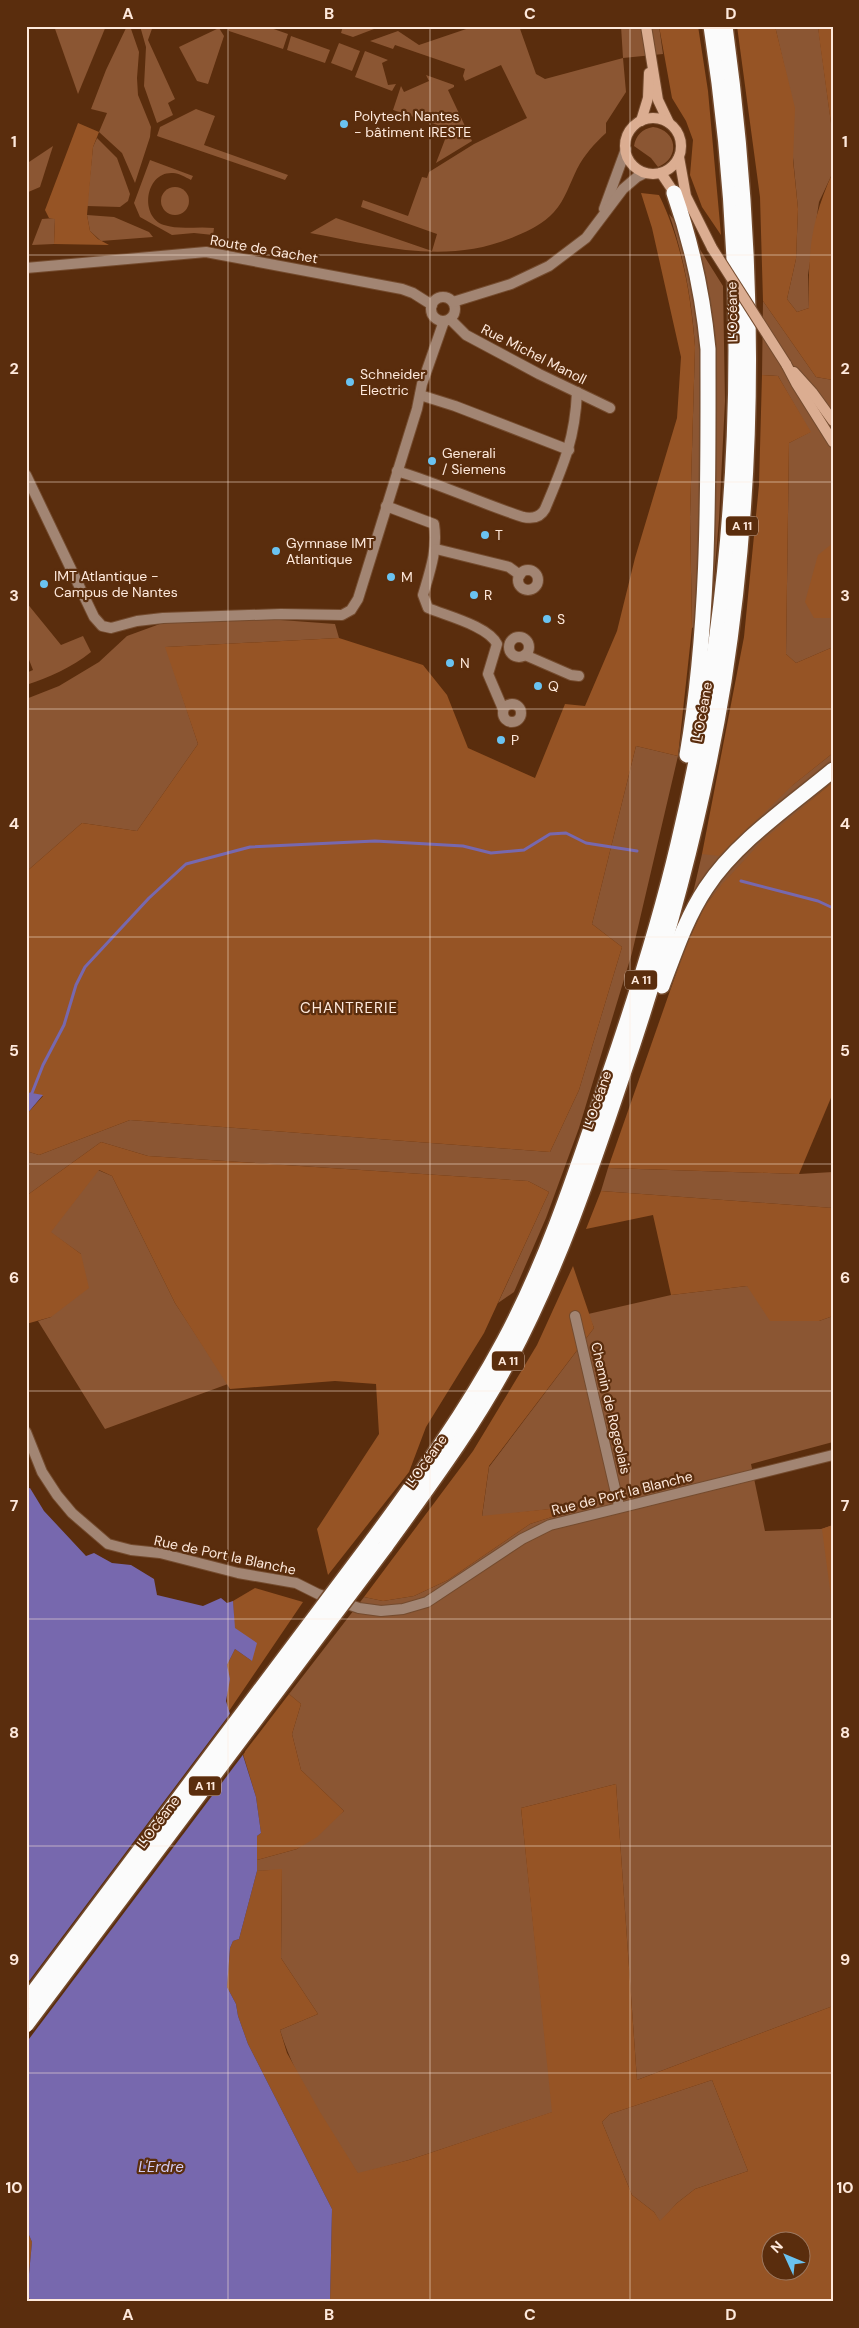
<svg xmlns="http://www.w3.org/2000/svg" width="859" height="2328" viewBox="0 0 859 2328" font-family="'DM Sans',sans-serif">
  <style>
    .green { fill: #8b5633 }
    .forest { fill: #965425; fill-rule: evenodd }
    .water { fill: #7768ae }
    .pier { fill: #5a2d0d }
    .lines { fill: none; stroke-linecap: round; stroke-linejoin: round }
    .stream { stroke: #7768ae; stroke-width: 3 }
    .street-casing { stroke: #744b2e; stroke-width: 12 }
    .secondary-casing { stroke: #744b2e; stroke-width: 12 }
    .highway-casing { stroke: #744b2e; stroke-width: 18 }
    .street { stroke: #a28573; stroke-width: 10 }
    .secondary { stroke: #dbad91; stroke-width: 10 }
    .highway { stroke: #fbfbfb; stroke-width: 15 }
    .secondary-bridge-casing { stroke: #744b2e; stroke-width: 12; stroke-linecap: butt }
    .highway-bridge-casing { stroke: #744b2e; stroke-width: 18; stroke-linecap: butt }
    .secondary-bridge { stroke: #dbad91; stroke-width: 10 }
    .highway-bridge { stroke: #fbfbfb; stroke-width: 15 }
    .grid { fill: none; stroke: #fee9dc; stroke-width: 1; stroke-opacity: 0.55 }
    .poi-dot { fill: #6ac3f1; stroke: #5a2d0d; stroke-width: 2 }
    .labels { text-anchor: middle; stroke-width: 4.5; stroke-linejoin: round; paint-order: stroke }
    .shield { fill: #5a2d0d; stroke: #cdb19e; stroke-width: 1 }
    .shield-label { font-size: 12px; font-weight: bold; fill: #fee9dc }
    .poi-label { font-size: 14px; fill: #fee9dc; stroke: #5a2d0d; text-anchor: start }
    .street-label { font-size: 14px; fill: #fee9dc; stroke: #5a2d0d }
    .neighbourhood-label { font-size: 15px; letter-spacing: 1px; fill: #fee9dc; stroke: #5a2d0d }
    .water-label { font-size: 15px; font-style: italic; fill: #d3ccf4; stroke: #5a2d0d }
    .neatline { fill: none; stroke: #fee9dc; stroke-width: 2 }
    .grid-label { font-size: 16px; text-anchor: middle; font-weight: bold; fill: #fee9dc }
  </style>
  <rect width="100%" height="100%" fill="#5a2d0d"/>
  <g class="green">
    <polygon points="54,26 106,26 78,94"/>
    <polygon points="127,26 130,26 139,52 137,78 138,95 151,127 150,137 135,183 122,153 99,132 107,113 91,109 106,70"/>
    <polygon points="140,26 153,26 148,40 175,99 168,103 173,115 157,123 144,86 146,47"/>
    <polygon points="227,26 265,26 288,34 283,49 229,31"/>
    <polygon points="343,26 371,26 374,29 353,37 341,33"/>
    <path d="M475 26H519L536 74 545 79 623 58 621 26H659L663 54 623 58 626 92 606 123V133C594 144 585 154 577 169 570 183 565 200 554 212 543 224 530 230 516 236 448 266 379 246 310 233L336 218 432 251 437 234 361 207 363 200 408 216 422 177 427 178 429 172 474 144 527 118 501 65 465 81 463 76 465 69 395 45 393 49 370 41 398 31 419 45Z"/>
    <polygon points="775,26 818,26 833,138 833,172 819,202 808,275 809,308 797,312 787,299 796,259 798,209 784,65"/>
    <polygon points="219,28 224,36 208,84 197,81 179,47"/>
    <polygon points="291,36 330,50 325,63 287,50"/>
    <polygon points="339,43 360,51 352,71 331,63"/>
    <polygon points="365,51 388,60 382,63 388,85 396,84 392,91 355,77"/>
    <polygon points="426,75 454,85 454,87 448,90 472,141 436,163 449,129 393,110 401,86 404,92 429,81"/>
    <polygon points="196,109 215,116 204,145 288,175 285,180 157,136 160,127"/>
    <path d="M653 127C677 130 681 158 658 167L651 158 634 146C636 135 642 129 653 127Z"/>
    <polygon points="97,138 117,158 130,194 128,201 120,207 87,206 93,147"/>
    <polygon points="53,146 40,187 26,193 26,164"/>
    <path d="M150 160 193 176 191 180C185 177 179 173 173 173 145 171 139 217 164 225 179 230 198 226 214 228L213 235 194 233 172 235 140 217 134 203Z"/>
    <circle cx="175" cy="201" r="14"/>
    <path d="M669 214 701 251 723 286 725 401 719 519 711 615 692 628 690 517 695 347C692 302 684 256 669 214Z"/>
    <polygon points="87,215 114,217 149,232 153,237 101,241 90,231"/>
    <polygon points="55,218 54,244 32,245 42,219"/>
    <polygon points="763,301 816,377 833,380 833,647 796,663 786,654 789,443 810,432 778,376 762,375"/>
    <path d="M26 602 61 645 83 636 91 652C71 668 50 677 26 685V673L33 670 26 652Z"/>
    <polygon points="254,618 335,624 339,638 166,647 198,744 137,831 82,823 26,872 26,699 59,686 99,662 127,636 168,621"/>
    <polygon points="636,746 678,756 632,953 579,1128 546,1218 514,1292 498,1303 549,1192 528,1181 148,1156 101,1142 26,1196 26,1151 39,1155 130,1120 550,1152 579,1090 622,947 592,924"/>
    <path d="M833 753V782C786 822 742 858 704 907L693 893 702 854 707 853Z"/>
    <polygon points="608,1168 799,1174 833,1172 833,1208 601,1191"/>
    <polygon points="98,1170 112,1176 175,1303 228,1384 105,1429 38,1321 51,1317 81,1254 50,1232"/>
    <path d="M747 1286 819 1321 833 1316V1442L751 1464 765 1531 821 1529 833 1525V2006L637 2080 616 1784 521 1808 553 2112 409 2160 358 2174C329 2128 296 2082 280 2030L318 2014 281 1958 282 1870 257 1871V1860L297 1849 344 1811 301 1770 292 1734 301 1704 289 1694 364 1597 383 1601 414 1596 448 1580 530 1524 561 1514 559 1508 482 1517 489 1467 594 1328 588 1314 671 1295Z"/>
    <polygon points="712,2080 748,2171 695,2189 677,2203 660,2222 654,2212 632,2195 602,2122 610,2114"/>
  </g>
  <g class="forest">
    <polygon points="659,26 698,26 708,91 721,235 702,207 690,175 693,140 686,121 672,98"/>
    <path d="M737 26H775L795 108 793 160 798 209 796 259 787 299 797 312 809 308C808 254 810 222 833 172V380L816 377 763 301 760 197Z"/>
    <polygon points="818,26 833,26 833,138 819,36"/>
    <polygon points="78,123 99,132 93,147 87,215 90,231 98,239 109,245 54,244 55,219 49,218 45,210"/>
    <path d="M641 193 659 195C682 242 691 295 695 347L690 517 692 628 678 756 636 746 592 924 622 947 579 1090 550 1152 130 1120 39 1155 26 1151V1115L43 1096 26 1092V872L82 823 137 831 198 744 165 647 339 638 423 665 447 695 468 748 535 778 565 704 585 706 617 631 635 558 677 418 681 357 652 228Z"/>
    <polygon points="762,375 778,376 811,432 789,443 786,654 796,663 833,647 833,753 793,785 719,856 702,854 744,637 759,485"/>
    <polygon points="833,543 833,618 814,618 805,602 818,555"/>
    <polygon points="833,782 833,1093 799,1174 608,1168 685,948 704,907 722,884 762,841"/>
    <polygon points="101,1142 148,1156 528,1181 549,1192 484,1333 426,1427 409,1472 328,1575 317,1529 379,1434 376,1384 335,1381 230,1389 175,1303 112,1176 99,1170 51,1232 81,1254 89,1288 51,1317 26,1324 26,1196"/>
    <polygon points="601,1191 833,1208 833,1316 819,1321 770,1321 747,1286 671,1295 653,1215 586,1229"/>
    <polygon points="573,1266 594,1328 489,1466 482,1516 559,1508 561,1514 530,1524 448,1580 414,1596 383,1601 364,1597 473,1451 537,1345"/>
    <polygon points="833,1525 833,1612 822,1529"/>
    <path d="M255 1588 303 1602 229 1711C224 1695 231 1683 227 1665L235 1649 252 1661 234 1628 233 1601Z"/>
    <polygon points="289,1694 301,1704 292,1734 301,1770 344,1811 317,1837 297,1849 257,1860 257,1836 261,1833 256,1797 243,1754"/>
    <path d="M616 1784 637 2080 833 2006V2302H330L332 2209 248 2044 238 2016 236 2004 227 1987 230 1948 233 1941 239 1939 257 1871 282 1869 281 1958 318 2014 280 2030 287 2053 320 2112 358 2173 409 2160 552 2112 521 1808ZM712 2080 748 2171 695 2189 677 2203 660 2221 654 2212 632 2195 602 2122 610 2114ZM772 2240H802V2270H772Z"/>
    <polygon points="26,2228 32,2242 27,2295 32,2302 26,2302"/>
  </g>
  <g class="water">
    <polygon points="26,1092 43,1095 26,1115"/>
    <polygon points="30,1488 44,1511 86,1556 94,1553 112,1563 131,1565 154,1579 157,1595 203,1606 221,1598 227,1603 233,1601 235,1628 257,1643 252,1661 235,1649 227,1665 230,1679 226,1701 256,1797 261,1833 257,1836 257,1871 239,1939 233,1941 230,1948 227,1987 236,2004 238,2016 248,2044 332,2209 330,2302 32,2302 27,2295 32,2242 26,2228 26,1489"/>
  </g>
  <polygon class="pier" points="232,1711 245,1752 26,2043 26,1985"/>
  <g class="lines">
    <g class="stream">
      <polyline points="741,881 818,901 833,908"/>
      <polyline points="26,1099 32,1093 43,1065 64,1025 76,985 85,967 149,898 186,864 250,847 375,841 463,846 491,853 524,850 550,834 566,833 586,843 637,851"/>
    </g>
    <g class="street-casing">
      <g id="street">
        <polyline points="604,209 626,149"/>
        <polyline points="26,268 206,252 402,289 413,293 432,305"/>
        <circle cx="443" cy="309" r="12"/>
        <polyline points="453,302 511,284 549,266 586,238 623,189 637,177 645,173"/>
        <polyline points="450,319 466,335 539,374 610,408"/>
        <polyline points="420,395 455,406 569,450"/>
        <path d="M397 471C440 484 480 503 523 517 532 519 540 518 545 509 563 466 575 440 577 392"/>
        <polyline points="26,475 94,617 102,626 111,628 137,621 163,618 281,614 342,615 351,610 358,599 417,409 422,384 444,321"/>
        <path d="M386 506 434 524C438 549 430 571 423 595L428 608C447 616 488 626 497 644L488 674 503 709"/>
        <polyline points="436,549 509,567 520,575"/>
        <circle cx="528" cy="580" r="10"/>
        <circle cx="519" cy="647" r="10"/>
        <polyline points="525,655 571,675 579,676"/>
        <circle cx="512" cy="713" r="9"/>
        <polyline points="575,1316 619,1506"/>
        <polyline points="26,1432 42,1472 57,1495 72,1513 108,1544 131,1550 160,1553 238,1573 296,1583 318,1594 359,1608 381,1611 403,1609 427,1602 522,1539 550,1525 833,1455"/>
      </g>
    </g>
    <g class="secondary-casing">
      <g id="secondary">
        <polyline points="646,26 658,100 669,123"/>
        <circle cx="653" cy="146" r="28"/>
        <polyline points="641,121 648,98 649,73"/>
        <polyline points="679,157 686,196 712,248"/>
        <polyline points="661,173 677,197"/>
        <polyline points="786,364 796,383 833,442"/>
        <polyline points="794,372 812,392 833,421"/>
      </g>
    </g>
    <g class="highway-casing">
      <g id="highway">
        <path d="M674 193C692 244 703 296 708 349 708 484 710 621 687 755"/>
        <path d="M662 986C675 952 686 918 706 888 736 842 791 805 833 770"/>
        <path d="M372 1541C419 1477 466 1412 504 1341 548 1259 577 1169 607 1081 634 1003 659 925 678 844 742 576 753 298 711 26"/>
        <path d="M385 1547C429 1486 474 1426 509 1360 557 1270 590 1173 622 1077 666 948 702 817 724 681 758 464 755 244 725 26"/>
      </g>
    </g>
    <use href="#street" class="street"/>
    <use href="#secondary" class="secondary"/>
    <use href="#highway" class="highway"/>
    <g class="secondary-bridge-casing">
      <polyline id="secondary-bridge" points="712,248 786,364"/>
    </g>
    <g class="highway-bridge-casing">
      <g id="highway-bridge">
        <polyline points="26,2002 372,1541"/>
        <polyline points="26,2025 385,1547"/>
      </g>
    </g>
    <use href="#secondary-bridge" class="secondary-bridge"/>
    <use href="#highway-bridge" class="highway-bridge"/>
  </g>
  <path class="grid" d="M228 26V2302M430 26V2302M630 26V2302M26 255H833M26 482H833M26 709H833M26 937H833M26 1164H833M26 1391H833M26 1619H833M26 1846H833M26 2073H833"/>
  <g class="poi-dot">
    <circle cx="344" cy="124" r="5"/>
    <circle cx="350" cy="382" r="5"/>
    <circle cx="432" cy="461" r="5"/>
    <circle cx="485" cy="535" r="5"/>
    <circle cx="276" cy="551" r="5"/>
    <circle cx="391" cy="577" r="5"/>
    <circle cx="44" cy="584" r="5"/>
    <circle cx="474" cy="595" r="5"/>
    <circle cx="547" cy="619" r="5"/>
    <circle cx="450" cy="663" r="5"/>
    <circle cx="538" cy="686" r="5"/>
    <circle cx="501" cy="740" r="5"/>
  </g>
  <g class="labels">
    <g class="shield">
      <rect x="726" y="516.5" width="32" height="19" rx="4"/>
      <rect x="625" y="970.5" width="32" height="19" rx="4"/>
      <rect x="492" y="1351.5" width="32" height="19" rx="4"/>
      <rect x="189" y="1776.5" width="32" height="19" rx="4"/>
    </g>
    <g class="shield-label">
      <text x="742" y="530">A 11</text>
      <text x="641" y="984">A 11</text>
      <text x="508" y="1365">A 11</text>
      <text x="205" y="1790">A 11</text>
    </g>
    <g class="poi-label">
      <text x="354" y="121">Polytech Nantes<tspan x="354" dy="16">- bâtiment IRESTE</tspan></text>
      <text x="360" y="379">Schneider<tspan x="360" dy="16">Electric</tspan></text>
      <text x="442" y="458">Generali<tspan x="442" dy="16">/ Siemens</tspan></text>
      <text x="495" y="540">T</text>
      <text x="286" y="548">Gymnase IMT<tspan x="286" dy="16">Atlantique</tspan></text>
      <text x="54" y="581">IMT Atlantique -<tspan x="54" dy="16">Campus de Nantes</tspan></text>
      <text x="401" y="582">M</text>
      <text x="484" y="600">R</text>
      <text x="557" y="624">S</text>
      <text x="460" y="668">N</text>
      <text x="548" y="691">Q</text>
      <text x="511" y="745">P</text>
    </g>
    <g class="street-label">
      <text transform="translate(264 249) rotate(10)" y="5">Route de Gachet</text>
      <text transform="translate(732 312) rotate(-91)" y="5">L’Océane</text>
      <text transform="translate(534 354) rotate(27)" y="5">Rue Michel Manoll</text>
      <text transform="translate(702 712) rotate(-80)" y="5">L’Océane</text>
      <text transform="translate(597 1100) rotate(-71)" y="5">L’Océane</text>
      <text transform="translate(611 1408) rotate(77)" y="5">Chemin de Rogeolais</text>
      <text transform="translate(426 1461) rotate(-55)" y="5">L’Océane</text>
      <text transform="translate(622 1493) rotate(-14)" y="5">Rue de Port la Blanche</text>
      <text transform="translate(225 1555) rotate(12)" y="5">Rue de Port la Blanche</text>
      <text transform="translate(158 1822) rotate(-53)" y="5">L’Océane</text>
    </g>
    <g class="neighbourhood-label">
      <text x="349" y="1013">CHANTRERIE</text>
    </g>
    <g class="water-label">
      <text x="161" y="2172">L'Erdre</text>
    </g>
  </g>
  <rect width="859" height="2328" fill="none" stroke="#5a2d0d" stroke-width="55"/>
  <g transform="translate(786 2256) rotate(314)"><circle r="24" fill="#5a2d0d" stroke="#9c7860"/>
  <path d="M0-4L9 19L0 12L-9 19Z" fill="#6ac3f1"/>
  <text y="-8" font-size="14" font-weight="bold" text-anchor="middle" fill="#fee9dc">N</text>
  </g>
  <rect x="28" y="28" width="804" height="2272" class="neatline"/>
  <g class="grid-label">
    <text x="128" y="19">A</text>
    <text x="329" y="19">B</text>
    <text x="530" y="19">C</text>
    <text x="731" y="19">D</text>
    <text x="14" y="147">1</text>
    <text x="845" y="147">1</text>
    <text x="14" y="374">2</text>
    <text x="845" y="374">2</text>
    <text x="14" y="601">3</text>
    <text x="845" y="601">3</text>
    <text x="14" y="829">4</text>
    <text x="845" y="829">4</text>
    <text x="14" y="1056">5</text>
    <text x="845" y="1056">5</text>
    <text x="14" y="1283">6</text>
    <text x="845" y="1283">6</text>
    <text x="14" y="1511">7</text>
    <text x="845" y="1511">7</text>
    <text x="14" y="1738">8</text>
    <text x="845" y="1738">8</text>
    <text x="14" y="1965">9</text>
    <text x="845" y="1965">9</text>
    <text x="14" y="2193">10</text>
    <text x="845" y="2193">10</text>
    <text x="128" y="2320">A</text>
    <text x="329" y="2320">B</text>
    <text x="530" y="2320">C</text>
    <text x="731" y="2320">D</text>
  </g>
</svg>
